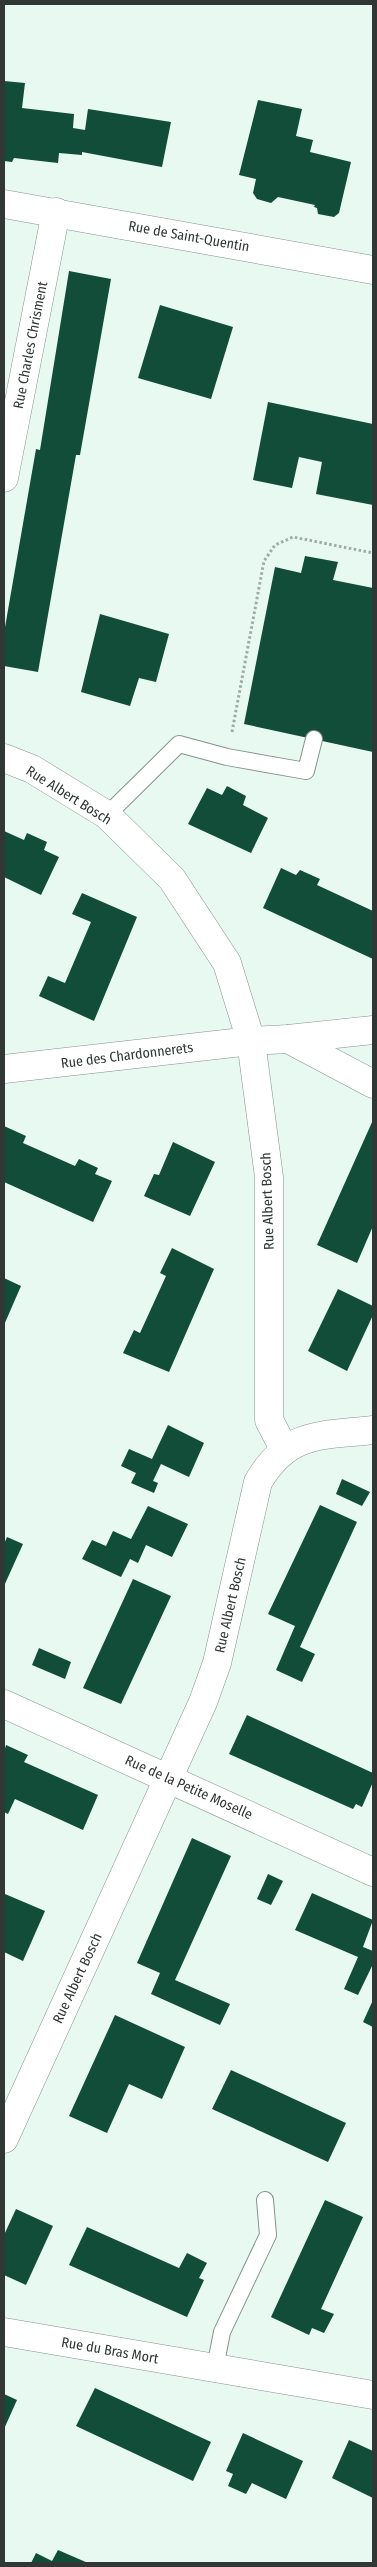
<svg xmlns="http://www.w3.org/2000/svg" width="377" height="2567" viewBox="0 0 377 2567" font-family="'Fira Sans Condensed',sans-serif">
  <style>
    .building { fill: #114d39 }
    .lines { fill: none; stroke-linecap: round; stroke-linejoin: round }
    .lane-casing { stroke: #83948c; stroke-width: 18 }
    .street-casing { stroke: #83948c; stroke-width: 29 }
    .path { stroke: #9eaca5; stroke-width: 3; stroke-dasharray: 2.5 2.5; stroke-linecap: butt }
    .lane { stroke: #fff; stroke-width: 16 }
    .street { stroke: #fff; stroke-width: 28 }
    .labels { text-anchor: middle; stroke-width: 5; stroke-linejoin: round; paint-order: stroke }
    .street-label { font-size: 14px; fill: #303734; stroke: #fff }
  </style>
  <rect width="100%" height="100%" fill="#e7f9f0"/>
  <g class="building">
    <polygon points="4,81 25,83 22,108 74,114 73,128 85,130 88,109 171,122 162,167 82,152 82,155 59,153 58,163 14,158 12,162 4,161"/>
    <polygon points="258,100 302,109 296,136 313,140 310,152 351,162 339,213 334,217 318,214 317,208 314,207 315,205 278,197 271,203 257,199 253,193 256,179 239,175"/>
    <polygon points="69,271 111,279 80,455 76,455 38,672 4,666 4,633 36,449 40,450"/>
    <polygon points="160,305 233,327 211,399 138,378"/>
    <polygon points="268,402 373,424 373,505 316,494 322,462 299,457 292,488 253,480"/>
    <polygon points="305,556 338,562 333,580 373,588 373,752 244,724 275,567 301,573"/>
    <polygon points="100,614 169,634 156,682 139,678 130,706 81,692"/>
    <polygon points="227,786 246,796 243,805 268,818 251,853 188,824 207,788 222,795"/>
    <polygon points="4,831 24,840 27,833 47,842 44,850 59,857 41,895 4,877"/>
    <polygon points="281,868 296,875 300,870 320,879 317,885 373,911 373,959 263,908"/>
    <polygon points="82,893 137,917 94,1021 39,996 48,976 65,983 91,922 72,914"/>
    <polygon points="373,1120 373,1226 357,1263 317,1245"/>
    <polygon points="4,1126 26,1136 23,1143 75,1166 79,1159 98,1168 95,1174 112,1181 93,1222 4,1182"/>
    <polygon points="173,1142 215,1162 190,1216 144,1196 154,1174 159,1175"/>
    <polygon points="172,1248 214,1269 169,1372 123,1353 134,1330 140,1333 166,1276 160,1273"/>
    <polygon points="4,1278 21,1286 4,1325"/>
    <polygon points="338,1289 373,1306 373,1315 347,1371 308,1351"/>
    <polygon points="168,1425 204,1443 189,1477 161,1464 153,1481 158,1483 154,1493 131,1483 136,1473 121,1466 129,1449 152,1459"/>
    <polygon points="342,1479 370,1492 362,1506 336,1494"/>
    <polygon points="320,1505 357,1522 300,1647 315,1654 302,1682 276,1670 295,1626 268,1614"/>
    <polygon points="148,1506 188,1524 172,1557 146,1545 138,1563 130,1559 121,1577 82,1559 92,1540 106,1546 113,1531 131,1539"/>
    <polygon points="7,1537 23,1544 4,1586 4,1544"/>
    <polygon points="133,1579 171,1596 121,1704 83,1688"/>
    <polygon points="39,1648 71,1662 65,1679 32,1665"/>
    <polygon points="247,1715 373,1773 373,1782 362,1807 356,1804 353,1809 229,1754"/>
    <polygon points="6,1745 28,1755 24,1762 98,1795 83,1830 15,1799 8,1814 4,1812 4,1752"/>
    <polygon points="192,1838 231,1856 175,1980 230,2004 220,2025 151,1994 160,1973 137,1963"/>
    <polygon points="268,1874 283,1881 271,1905 257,1899"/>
    <polygon points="312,1893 373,1920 363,1947 373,1951 373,1964 358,1995 344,1989 358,1957 295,1930"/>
    <polygon points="5,1894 45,1911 23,1961 4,1952"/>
    <polygon points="373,2000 373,2027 363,2022"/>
    <polygon points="115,2015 185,2047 162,2099 129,2084 107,2133 69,2116"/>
    <polygon points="231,2070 346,2123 328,2162 212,2109"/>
    <polygon points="325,2200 363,2217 321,2309 334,2314 324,2333 312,2328 309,2335 271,2317"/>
    <polygon points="16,2209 53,2226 26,2285 4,2275 4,2235"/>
    <polygon points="87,2227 179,2268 187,2253 207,2263 199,2278 204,2280 187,2317 69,2265"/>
    <polygon points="95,2388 211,2442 193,2481 76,2426"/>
    <polygon points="4,2394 17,2400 4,2429"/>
    <polygon points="243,2433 303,2461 286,2499 252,2483 246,2494 228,2486 233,2474 226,2471"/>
    <polygon points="349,2440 373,2451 373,2498 332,2478"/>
    <polygon points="58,2550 88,2563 31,2563 36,2553 52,2561"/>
  </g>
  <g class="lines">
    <g class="lane-casing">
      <g id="lane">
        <polyline points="107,815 179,744 227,757 306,771 314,739"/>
        <polyline points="215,2368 222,2332 268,2235 265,2200"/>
      </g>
    </g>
    <g class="street-casing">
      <g id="street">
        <polyline points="4,204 373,270"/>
        <polyline points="4,478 56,212"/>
        <polyline points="4,758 32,769 107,815 172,879 227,963 251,1041 269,1177 269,1420 284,1449"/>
        <polyline points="288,1039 373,1084"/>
        <polyline points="4,1069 251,1041 288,1039 373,1030"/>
        <polyline points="4,1704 373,1872"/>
        <path d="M4 2139 203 1702 217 1663 258 1482C288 1431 320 1436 373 1430"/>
        <polyline points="4,2332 373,2395"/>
      </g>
    </g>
    <polyline class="path" points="232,732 264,561 275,545 293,537 373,553"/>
    <use href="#lane" class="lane"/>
    <use href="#street" class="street"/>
  </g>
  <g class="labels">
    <g class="street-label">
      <text transform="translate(189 236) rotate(10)" y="5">Rue de Saint-Quentin</text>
      <text transform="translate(30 345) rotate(-79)" y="5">Rue Charles Chrisment</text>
      <text transform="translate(69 795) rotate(32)" y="5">Rue Albert Bosch</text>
      <text transform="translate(127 1055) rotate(-7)" y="5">Rue des Chardonnerets</text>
      <text transform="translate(267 1201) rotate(-92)" y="5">Rue Albert Bosch</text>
      <text transform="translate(230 1605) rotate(-77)" y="5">Rue Albert Bosch</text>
      <text transform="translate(189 1787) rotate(24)" y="5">Rue de la Petite Moselle</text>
      <text transform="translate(77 1978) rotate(-65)" y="5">Rue Albert Bosch</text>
      <text transform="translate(110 2350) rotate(10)" y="5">Rue du Bras Mort</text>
    </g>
  </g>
  <rect width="377" height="2567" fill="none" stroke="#303734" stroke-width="10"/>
</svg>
